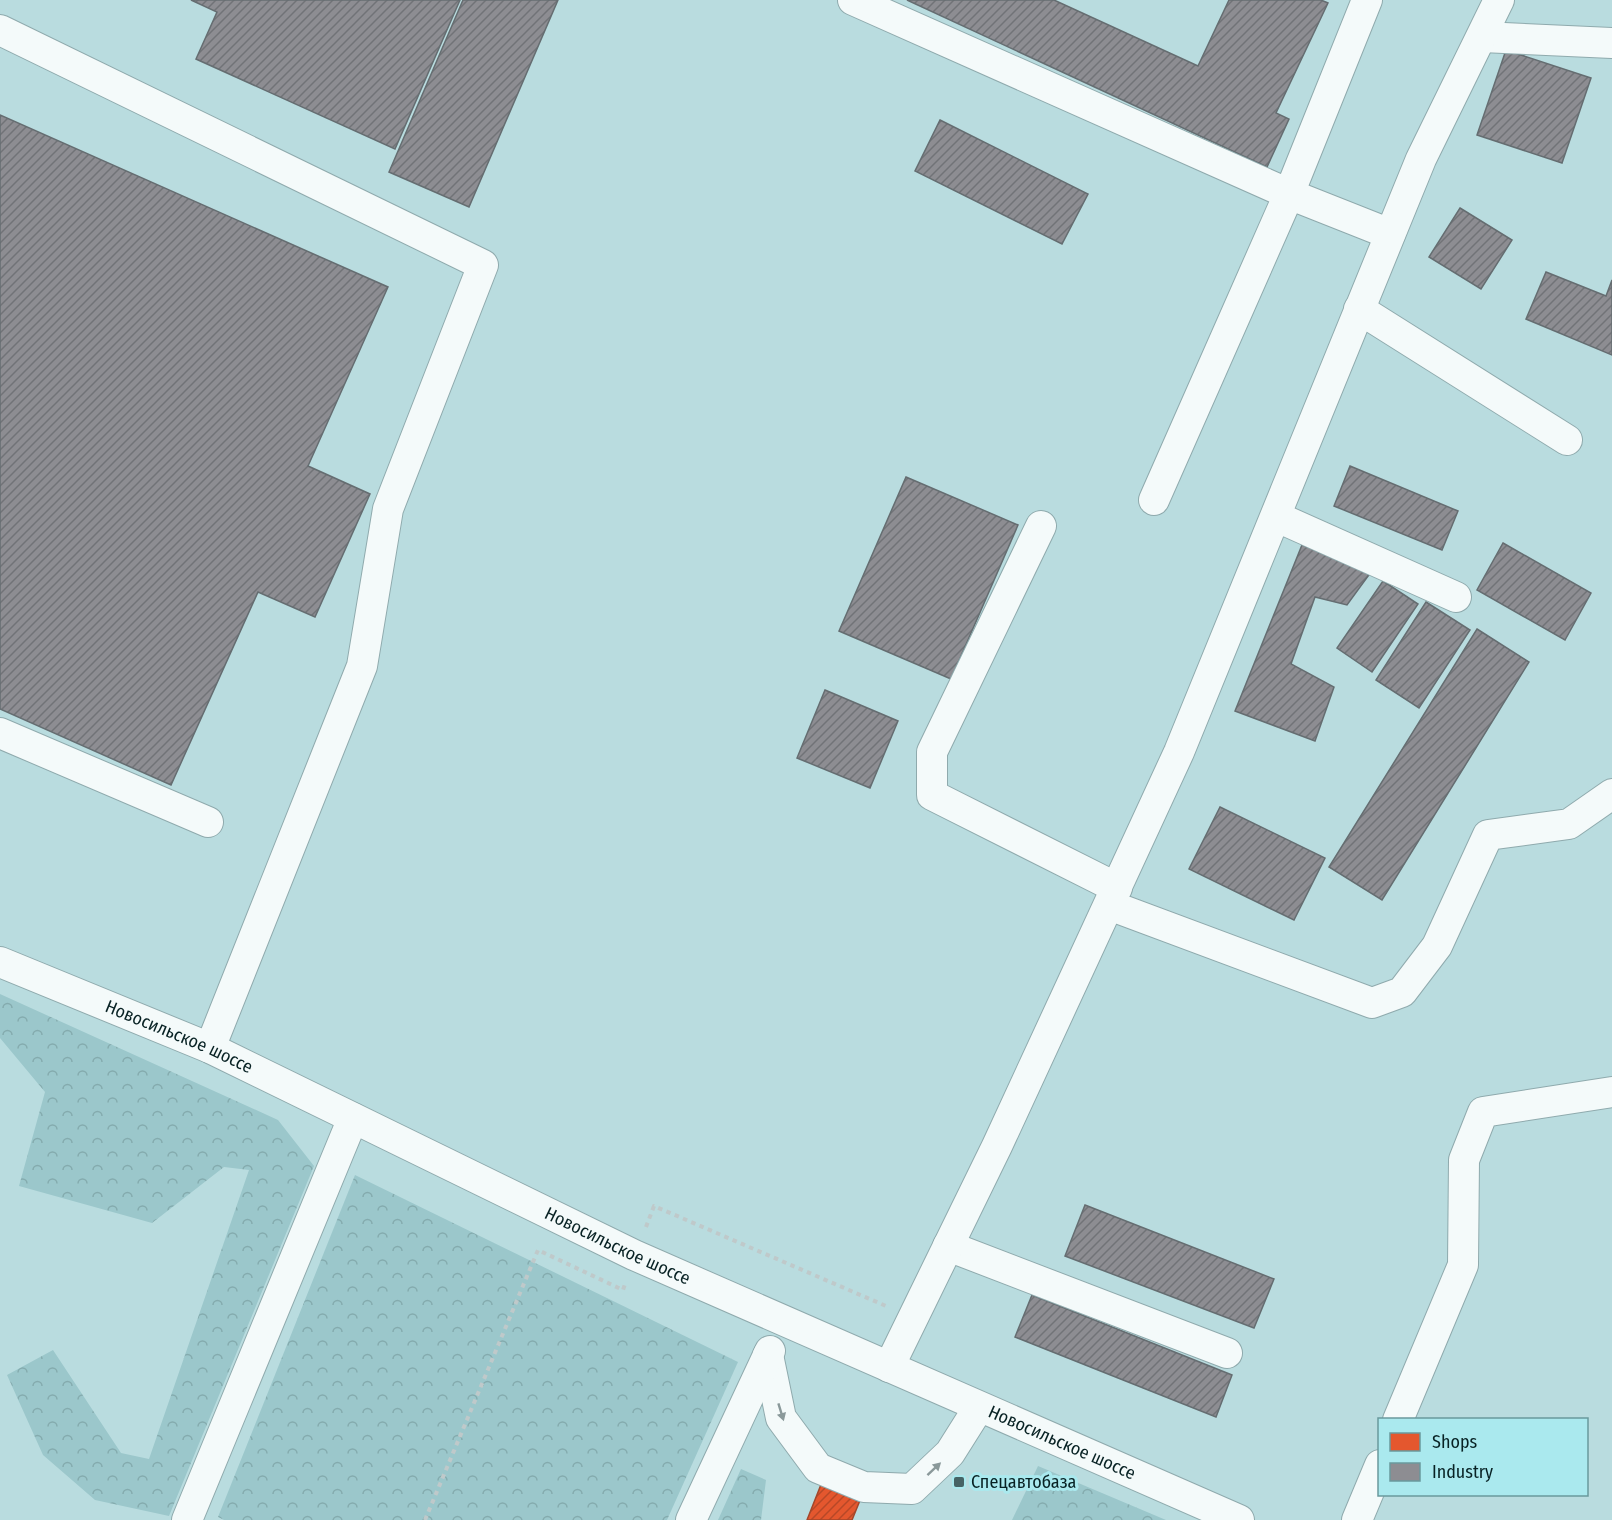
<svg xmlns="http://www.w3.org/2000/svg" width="1612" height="1520" viewBox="0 0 1612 1520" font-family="'Fira Sans Condensed',sans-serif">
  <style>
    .forest { fill: url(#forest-crowns) }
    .shops { fill: url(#shops-hatch); stroke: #a2472b; stroke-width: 1.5 }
    .industry { fill: url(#industry-hatch); stroke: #656d71; stroke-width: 1.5 }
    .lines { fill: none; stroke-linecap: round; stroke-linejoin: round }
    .minor-casing { stroke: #8faaad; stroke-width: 32 }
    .path { stroke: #bfc9ca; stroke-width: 4; stroke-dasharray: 4.5 4.5; stroke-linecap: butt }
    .minor { stroke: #f4fafa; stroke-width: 30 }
    .oneway { fill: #8a999a }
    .poi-dot { fill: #466365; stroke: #aae9ee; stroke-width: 2 }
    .labels { text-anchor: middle; stroke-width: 6; stroke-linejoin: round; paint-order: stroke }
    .street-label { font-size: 18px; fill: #082224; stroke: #aae9ee }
    .poi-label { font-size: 18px; fill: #082224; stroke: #aae9ee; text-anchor: start }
  </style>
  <defs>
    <pattern id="forest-crowns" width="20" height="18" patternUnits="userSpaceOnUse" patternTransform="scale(1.5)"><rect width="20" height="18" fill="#9bc7cb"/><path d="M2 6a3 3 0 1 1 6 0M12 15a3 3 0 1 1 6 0" fill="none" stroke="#84abae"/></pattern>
    <pattern id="shops-hatch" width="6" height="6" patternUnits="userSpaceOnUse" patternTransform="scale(1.5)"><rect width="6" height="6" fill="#e4572e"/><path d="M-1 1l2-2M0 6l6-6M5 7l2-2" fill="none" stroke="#b74827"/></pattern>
    <pattern id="industry-hatch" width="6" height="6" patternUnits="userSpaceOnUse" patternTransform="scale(1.5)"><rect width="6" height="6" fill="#8d8d92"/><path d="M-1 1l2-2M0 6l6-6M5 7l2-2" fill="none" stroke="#717377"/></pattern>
  </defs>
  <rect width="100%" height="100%" fill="#b9dcdf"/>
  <g class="forest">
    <polygon points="0,994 278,1120 314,1166 169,1516 95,1500 43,1455 7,1375 53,1350 121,1453 149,1459 249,1170 224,1167 152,1223 19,1186 45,1092 0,1038"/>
    <polygon points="355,1175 738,1362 667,1520 224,1520 218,1517"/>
    <polygon points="1038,1466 1166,1520 1012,1520"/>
    <polygon points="741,1469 766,1480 761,1520 718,1520"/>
  </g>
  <polygon class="shops" points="824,1477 863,1493 852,1520 807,1520"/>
  <g class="industry">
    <polygon points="191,0 460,0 395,149 196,59 217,12"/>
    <polygon points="463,0 558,0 469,207 389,172"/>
    <polygon points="907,0 1054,0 1198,66 1229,0 1321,0 1328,3 1276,113 1289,119 1267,167"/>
    <polygon points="1506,50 1591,78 1562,163 1477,135"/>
    <polygon points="0,115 388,287 308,466 370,494 315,617 258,592 171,785 0,709"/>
    <polygon points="940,120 1088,194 1062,244 915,171"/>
    <polygon points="1460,208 1512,240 1481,289 1429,257"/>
    <polygon points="1546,272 1606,296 1612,280 1612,355 1526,319"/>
    <polygon points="1350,466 1458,511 1442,550 1334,506"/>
    <polygon points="906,477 1018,525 951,679 839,631"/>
    <polygon points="1503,543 1591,593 1565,640 1477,590"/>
    <polygon points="1302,545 1374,568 1347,605 1315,597 1291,664 1334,687 1315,741 1235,711"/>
    <polygon points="1383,581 1418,604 1372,672 1337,648"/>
    <polygon points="1426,602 1470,630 1419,708 1376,680"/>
    <polygon points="1477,629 1529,662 1382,900 1329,867"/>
    <polygon points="825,690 898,721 870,788 797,758"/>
    <polygon points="1220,807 1325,858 1294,920 1189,869"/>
    <polygon points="1085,1205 1274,1279 1254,1328 1065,1256"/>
    <polygon points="1032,1295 1232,1375 1216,1417 1015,1337"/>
  </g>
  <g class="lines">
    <g class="minor-casing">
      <g id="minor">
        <polyline points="853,0 1289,194 1367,0"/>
        <polyline points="0,30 483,265 388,509 362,666 210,1048"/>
        <polyline points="1482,37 1612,43"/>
        <polyline points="1359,309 1567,440"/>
        <polyline points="1154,500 1289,194 1390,234"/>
        <polyline points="1277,517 1456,597"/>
        <polyline points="1041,526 932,752 932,795 1117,888"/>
        <polyline points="0,733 208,822"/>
        <polyline points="1109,905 1372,1003 1402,992 1437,946 1488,835 1569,824 1612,794"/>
        <path id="s1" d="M0 962 210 1048 634 1255 1239 1520"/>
        <polyline points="948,1246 1227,1353"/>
        <polyline points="768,1355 781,1418 818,1468 864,1487 912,1489 950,1453 979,1407"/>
        <polyline points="889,1367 997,1146 1179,752 1421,159 1499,0"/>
        <polyline points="1398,1420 1463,1265 1464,1160 1483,1112 1612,1092"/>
        <polyline points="187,1520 353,1118"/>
        <polyline points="691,1520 770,1351"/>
        <polyline points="1357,1520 1380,1465"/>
      </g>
    </g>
    <g class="path">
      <polyline points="646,1227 654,1206 886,1306"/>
      <polyline points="425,1520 538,1250 623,1290 625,1284"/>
    </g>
    <use href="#minor" class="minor"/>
  </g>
  <defs><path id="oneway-solid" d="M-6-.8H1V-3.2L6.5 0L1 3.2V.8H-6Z" transform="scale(1.5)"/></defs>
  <g class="oneway">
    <use href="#oneway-solid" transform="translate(781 1412) rotate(73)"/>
    <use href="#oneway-solid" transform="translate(934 1469) rotate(-43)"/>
  </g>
  <rect class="poi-dot" x="953" y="1476" width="12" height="12" rx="3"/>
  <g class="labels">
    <g class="street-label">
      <text dy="6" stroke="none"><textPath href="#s1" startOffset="194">Новосильское шоссе</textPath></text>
      <text dy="6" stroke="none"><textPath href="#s1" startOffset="680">Новосильское шоссе</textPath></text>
      <text dy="6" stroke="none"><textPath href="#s1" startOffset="1166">Новосильское шоссе</textPath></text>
    </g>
    <g class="poi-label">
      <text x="971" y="1488">Спецавтобаза</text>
    </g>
  </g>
  <rect x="1378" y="1418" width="210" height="78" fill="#aae9ee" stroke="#69999d" stroke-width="1.5"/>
  <rect x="1390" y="1433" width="30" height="18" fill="#e4572e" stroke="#69999d" stroke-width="1.5"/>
  <text x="1432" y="1448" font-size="18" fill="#082224">Shops</text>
  <rect x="1390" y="1463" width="30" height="18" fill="#8d8d92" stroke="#69999d" stroke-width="1.5"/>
  <text x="1432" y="1478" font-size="18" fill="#082224">Industry</text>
</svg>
